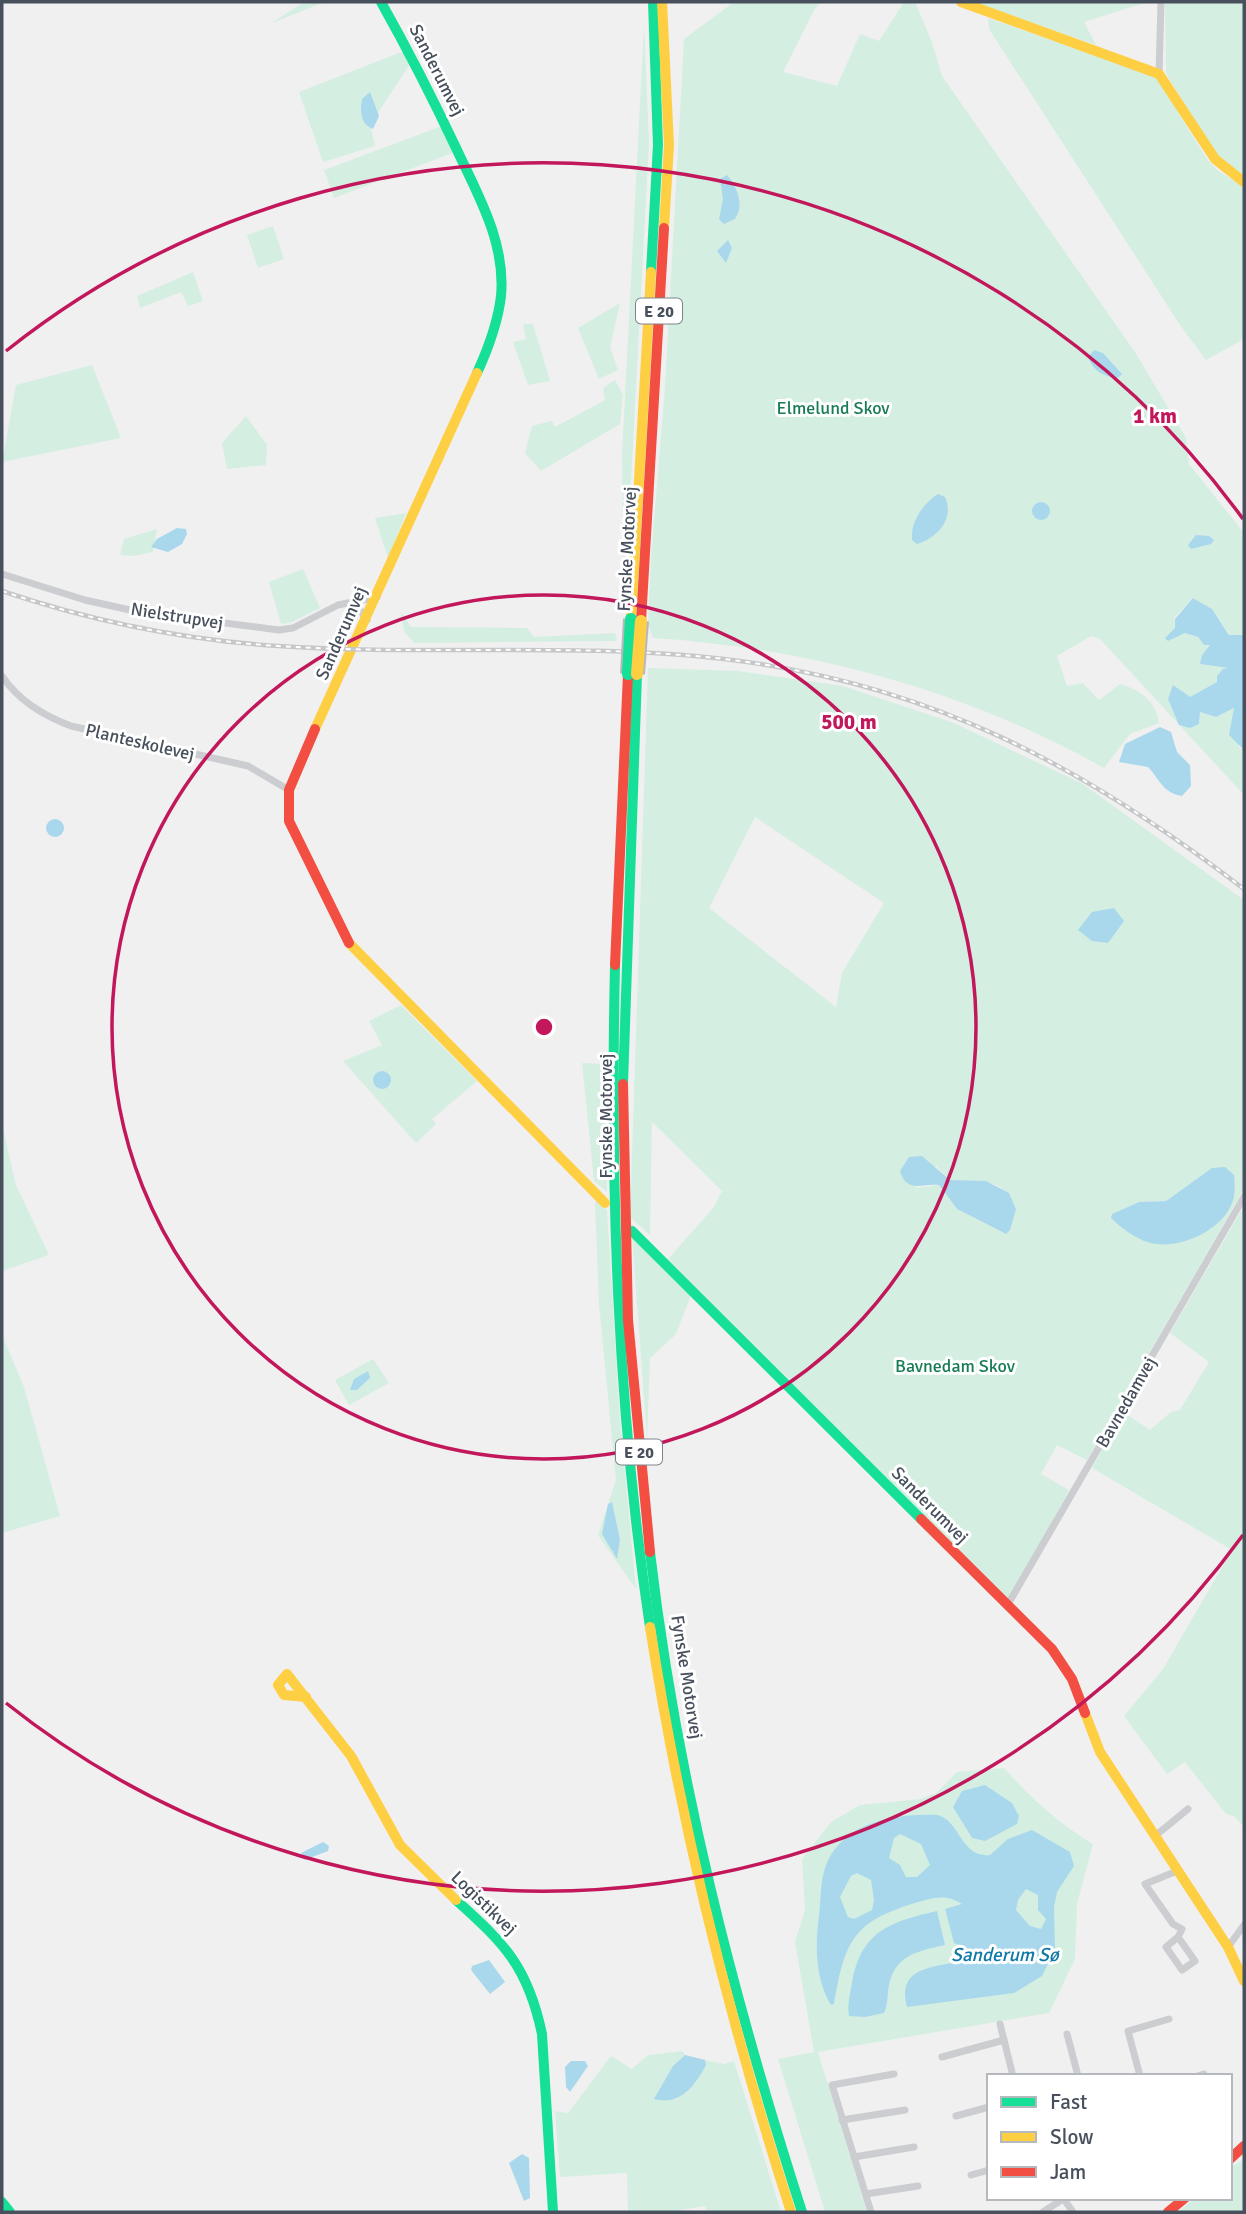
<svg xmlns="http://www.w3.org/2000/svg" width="1246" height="2214" viewBox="0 0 1246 2214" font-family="Signika,sans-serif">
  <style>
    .green { fill: #d4efe1; fill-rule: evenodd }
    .water { fill: #a9d8ec; fill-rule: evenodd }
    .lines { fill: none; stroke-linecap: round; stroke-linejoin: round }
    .street { stroke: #cbcdd0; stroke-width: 7 }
    .fast { stroke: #16e098; stroke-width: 10 }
    .slow { stroke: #ffcf43; stroke-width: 10 }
    .jam { stroke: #f24e42; stroke-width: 10 }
    .rail-casing { stroke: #c6c7c9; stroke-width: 4.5 }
    .rail { stroke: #fff; stroke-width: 2; stroke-dasharray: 5; stroke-linecap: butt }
    .fast-bridge-casing { stroke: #b5b8bf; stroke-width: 16; stroke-linecap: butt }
    .slow-bridge-casing { stroke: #b5b8bf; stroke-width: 16; stroke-linecap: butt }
    .fast-bridge { stroke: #16e098; stroke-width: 12 }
    .slow-bridge { stroke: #ffcf43; stroke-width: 12 }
    .ring { fill: none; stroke: #c2185b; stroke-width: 3.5 }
    .labels { text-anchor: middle; stroke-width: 6; stroke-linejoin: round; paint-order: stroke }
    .shield { fill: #fff; stroke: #7e848d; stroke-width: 2 }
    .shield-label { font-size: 16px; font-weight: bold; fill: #47505c }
    .street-label { font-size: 18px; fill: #47505c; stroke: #fff }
    .park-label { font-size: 18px; fill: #187c54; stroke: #fff }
    .water-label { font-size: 19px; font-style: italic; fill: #0e78a7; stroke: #fff }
    .centre { fill: #c2185b; stroke: #fff; stroke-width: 3.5 }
    .ring-label { font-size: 21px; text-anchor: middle; font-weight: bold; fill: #c2185b; stroke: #fff; stroke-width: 6; stroke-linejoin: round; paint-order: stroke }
  </style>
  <rect width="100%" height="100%" fill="#f0f0f0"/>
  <g class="green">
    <polygon points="304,2 324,2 270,24"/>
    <path d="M734 2H821L814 10 783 72 837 86 860 34 879 41 904 2H915L932 42 942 76 1137 355 1186 438 1189 464 1244 533V635H1230L1212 609 1193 598 1174 618 1176 628 1168 641 1185 633 1198 637 1204 645 1210 646 1200 664 1228 668 1217 682 1194 695 1199 724 1200 712 1216 717 1234 708 1239 747 1244 750V795L1100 639 1091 636 1057 656 1067 686 1083 683 1099 700 1120 684C1141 690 1156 701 1159 723L1130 734 1104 768C967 691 810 648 653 638L648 625 651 557 665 388 684 39Z"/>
    <polygon points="980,2 1148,2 1084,22 1096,45 980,5"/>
    <polygon points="1165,2 1244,2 1244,177 1226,167 1214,155 1166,73"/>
    <polygon points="988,18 1156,77 1207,159 1217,170 1244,187 1244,339 1206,360 1182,328 989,29"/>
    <polygon points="644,26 649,143 624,614 622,454"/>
    <polygon points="404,51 410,64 370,125 375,146 323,162 299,92"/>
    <polygon points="442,126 455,152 334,198 324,170"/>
    <polygon points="273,226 284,259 258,268 247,235"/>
    <polygon points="193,272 203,301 188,306 181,292 140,308 137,296"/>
    <polygon points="620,303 610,347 618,370 599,379 578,328"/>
    <polygon points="523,324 533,324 550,381 528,385 513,342 526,339"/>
    <polygon points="92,365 121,438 2,462 16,385"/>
    <polygon points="615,380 623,395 620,424 541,471 525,453 532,426 552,421 555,427 605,400 603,388"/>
    <polygon points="246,416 267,445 266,465 227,469 222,443"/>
    <polygon points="406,513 388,558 375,518"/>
    <polygon points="157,529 153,552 133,556 120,555 124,539"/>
    <polygon points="303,569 320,608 292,622 281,624 269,582"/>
    <polygon points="401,612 411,627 527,628 534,637 615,633 617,641 414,643 404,631"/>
    <path d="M648 668 738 671 843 686 954 723 1083 784 1244 900V1189L1087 1460 1057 1445 1041 1474 1069 1490 1017 1589 1005 1600 668 1259 714 1207 722 1191 652 1122 650 1235 630 1217ZM755 817 884 903 842 973 836 1007 709 908ZM936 1166 950 1180C981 1186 1000 1173 1016 1208L1005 1234 957 1209 939 1185 915 1188ZM1200 1177 1170 1243 1128 1231 1112 1218V1214L1139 1202 1166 1201Z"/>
    <polygon points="401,1005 477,1081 432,1119 436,1124 416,1143 343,1061 382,1045 369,1021"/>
    <polygon points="582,1063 604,1064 607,1192 594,1181"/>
    <polygon points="2,1124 16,1185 49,1255 2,1271"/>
    <polygon points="595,1201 607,1210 620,1422 636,1589 598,1535 616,1480 599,1304"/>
    <polygon points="1244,1206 1244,1827 1234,1816 1226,1814 1185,1762 1167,1774 1124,1716 1163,1669 1232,1550 1092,1468 1123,1412 1150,1430 1171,1412 1180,1410 1209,1362 1170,1333"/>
    <polygon points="632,1235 691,1295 676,1334 650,1358 647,1439"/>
    <polygon points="2,1335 24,1387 60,1516 2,1533"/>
    <polygon points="373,1359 389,1383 349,1405 335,1380"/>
    <path d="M1004 1768C1031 1798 1058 1823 1093 1844L1077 1904 1075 1959 1049 2013 818 2052 867 2212H825L778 2059 814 2052 795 1942 805 1910 802 1859 831 1822 860 1805 920 1799 936 1793 957 1772Z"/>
    <path d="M683 2051 685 2055C667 2069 669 2079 675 2100L695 2084 706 2065 705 2060 724 2064 734 2061 781 2212H707L705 2206 670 2212H628L627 2173 560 2177 555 2111 568 2113 611 2056 632 2069 648 2055Z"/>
    <polygon points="1244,2159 1244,2212 1178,2212 1195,2198 1230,2198 1230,2168"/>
  </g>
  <g class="water">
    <path d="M370 92 379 116 373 129C360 124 360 111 362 99Z"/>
    <path d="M727 175C737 187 745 205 735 219L724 224 719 219 723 199 720 179Z"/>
    <polygon points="728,240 732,248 726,263 717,251"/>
    <path d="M1094 350 1103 353 1122 374 1118 378C1104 377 1093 371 1088 357Z"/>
    <path d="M938 494 945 497C955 519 937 538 917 544L912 540C910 523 923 503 938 494Z"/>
    <circle cx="1041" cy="511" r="9"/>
    <polygon points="177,528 186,529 187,534 182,544 168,552 151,547 157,539"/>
    <polygon points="1196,535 1209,536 1214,540 1211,544 1191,549 1188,545"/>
    <polygon points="1193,598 1212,609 1229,635 1244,635 1244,750 1229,735 1234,708 1216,717 1200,712 1199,724 1190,728 1179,725 1168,699 1173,685 1190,697 1217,682 1217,676 1223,669 1228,668 1200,664 1202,655 1210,645 1204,645 1198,637 1185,633 1168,641 1165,638 1175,628 1175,619"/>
    <path d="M1160 727 1171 732 1177 752 1190 765 1191 786 1182 796C1163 793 1160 780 1148 767L1119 762 1125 744Z"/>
    <circle cx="55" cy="828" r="9"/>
    <polygon points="1114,908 1124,921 1108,943 1092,941 1078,930 1092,912"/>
    <circle cx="382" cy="1080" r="9"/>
    <path d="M922 1156 950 1180 986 1181 1009 1193 1016 1209 1010 1230 1006 1234 957 1209 939 1185C922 1183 907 1194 900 1171L909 1157Z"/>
    <path d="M1225 1167 1234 1175C1235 1188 1236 1199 1228 1211 1214 1234 1174 1251 1147 1242 1135 1238 1120 1227 1111 1218L1112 1214 1139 1202 1166 1201 1212 1168Z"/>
    <polygon points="368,1371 370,1378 357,1390 350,1390 354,1379"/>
    <polygon points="612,1502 620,1540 617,1559 602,1534 608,1504"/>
    <polygon points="985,1785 1012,1803 1019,1816 1017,1824 985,1841 972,1838 953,1807 962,1791"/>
    <path d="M938 1815C960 1821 961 1858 990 1855L1008 1839 1032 1830 1070 1852 1074 1866 1057 1892 1054 1907 1055 1949 1042 1976 1014 1993 907 2007C896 1966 934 1968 960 1961L964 1955 963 1947 954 1943 945 1909 962 1904C946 1893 932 1898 915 1903 852 1922 845 1942 834 2004L831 2005C815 1979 815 1945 819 1916 821 1900 820 1884 825 1868 840 1822 896 1813 938 1815ZM900 1834 921 1844 930 1865 917 1877H906L900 1865 889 1858 894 1838ZM857 1873 871 1880 874 1900 872 1910 854 1919 848 1917 840 1897 851 1876ZM1026 1889 1038 1895V1910L1046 1919 1041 1929 1030 1926 1016 1910 1018 1900Z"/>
    <polygon points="323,1842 329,1846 328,1851 304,1860 301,1853"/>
    <path d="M937 1911 945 1945C918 1951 895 1955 889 1985 887 1995 888 2005 884 2013L865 2017 849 2016C847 2005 850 1994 852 1983 861 1931 890 1922 937 1911Z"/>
    <polygon points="489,1960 505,1982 490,1994 471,1970 472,1966"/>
    <path d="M685 2055 705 2060 706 2065C695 2086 680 2106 654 2099L673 2066Z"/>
    <polygon points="571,2061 585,2061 588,2066 570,2092 566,2087 565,2067"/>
    <polygon points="522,2154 529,2158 530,2198 524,2201 509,2163"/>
  </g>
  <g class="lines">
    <g class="street">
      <polyline points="1159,74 1161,2"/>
      <polyline points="2,574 85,600 139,612 279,630 293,628 338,605 377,597"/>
      <polyline points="350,603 358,607 367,620"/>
      <path d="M2 676C18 700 44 716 71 726L248 766 289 790"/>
      <polyline points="1007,1606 1244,1197"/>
      <polyline points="1155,1836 1188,1809"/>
      <polyline points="1177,1871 1145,1884 1173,1924 1182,1929 1178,1937 1166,1947 1182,1970 1195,1961 1178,1937"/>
      <polyline points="1228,1947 1244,1925"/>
      <polyline points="1000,2024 1013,2076"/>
      <polyline points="1067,2034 1078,2076"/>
      <polyline points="942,2057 1004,2040"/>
      <polyline points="1140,2076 1128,2031 1169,2019"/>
      <polyline points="1197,2076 1204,2074"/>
      <polyline points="956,2116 989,2107"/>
      <polyline points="842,2120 905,2110"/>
      <polyline points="854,2157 914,2147"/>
      <polyline points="971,2175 989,2170"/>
      <polyline points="866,2194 918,2186"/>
      <polyline points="1063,2198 1073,2212"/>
      <polyline points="871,2212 832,2085 894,2074"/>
      <polyline points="1043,2212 1063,2199"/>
    </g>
    <g class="fast">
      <path d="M381 2C408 50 433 99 457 150 478 195 506 243 501 296 498 322 488 349 477 373"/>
      <polyline points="651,272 658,145 653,2"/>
      <path d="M615 965C610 1186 617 1408 650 1627"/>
      <polyline points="623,1084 637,674"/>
      <polyline points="632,1231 921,1519"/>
      <path d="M650 1552C676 1777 733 1997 802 2212"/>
      <path d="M456 1900C505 1944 528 1967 542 2034L553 2212"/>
      <polyline points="2,2202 10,2212"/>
    </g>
    <g class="slow">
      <polyline points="662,2 669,145 664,228"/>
      <polyline points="961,2 1159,74 1215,159 1244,182"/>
      <polyline points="631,619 651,272"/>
      <polyline points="315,729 477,373"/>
      <polyline points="349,943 605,1203"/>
      <path d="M650 1627C681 1827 729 2020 791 2212"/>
      <polyline points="306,1697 284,1695 278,1685 287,1674 351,1756 400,1845 456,1900"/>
      <polyline points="1085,1713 1100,1752 1228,1947 1244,1981"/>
    </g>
    <g class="jam">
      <polyline points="641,621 664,228"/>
      <polyline points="315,729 289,790 289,821 349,943"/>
      <polyline points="615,965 628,674"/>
      <polyline points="623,1084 628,1320 650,1552"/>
      <polyline points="921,1519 1052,1649 1072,1679 1085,1713"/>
      <polyline points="1230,2159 1244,2146"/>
      <polyline points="1168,2212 1185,2198"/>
    </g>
    <g class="rail-casing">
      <path id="rail" d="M2 591C91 621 184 640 278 646 426 656 576 642 724 659 929 683 1083 766 1244 889"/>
    </g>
    <use href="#rail" class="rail"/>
    <g class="fast-bridge-casing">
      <polyline id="fast-bridge" points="628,674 631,619"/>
    </g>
    <g class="slow-bridge-casing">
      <polyline id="slow-bridge" points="637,674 641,621"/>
    </g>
    <use href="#fast-bridge" class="fast-bridge"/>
    <use href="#slow-bridge" class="slow-bridge"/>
  </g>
  <g class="ring">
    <circle cx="544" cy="1027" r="432"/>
    <path d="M1243 1535A864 864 0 0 1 6 1703M6 351A864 864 0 0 1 1243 519"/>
  </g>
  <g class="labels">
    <g class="shield">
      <rect x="636" y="298.5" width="46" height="25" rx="5"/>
      <rect x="616" y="1439.5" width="46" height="25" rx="5"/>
    </g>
    <g class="shield-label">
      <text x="659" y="317">E 20</text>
      <text x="639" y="1458">E 20</text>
    </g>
    <g class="street-label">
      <text transform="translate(437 70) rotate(63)" y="6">Sanderumvej</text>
      <text transform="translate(627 549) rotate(-87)" y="6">Fynske Motorvej</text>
      <text transform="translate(177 616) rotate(9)" y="6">Nielstrupvej</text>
      <text transform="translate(341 633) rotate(-66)" y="6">Sanderumvej</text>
      <text transform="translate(140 742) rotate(13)" y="6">Planteskolevej</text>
      <text transform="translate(606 1116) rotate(-90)" y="6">Fynske Motorvej</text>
      <text transform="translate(1126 1402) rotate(-60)" y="6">Bavnedamvej</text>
      <text transform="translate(930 1505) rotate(45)" y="6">Sanderumvej</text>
      <text transform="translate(687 1677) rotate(81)" y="6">Fynske Motorvej</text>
      <text transform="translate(484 1903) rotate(44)" y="6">Logistikvej</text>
    </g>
    <g class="park-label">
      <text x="833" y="414">Elmelund Skov</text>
      <text x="955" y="1372">Bavnedam Skov</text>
    </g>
    <g class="water-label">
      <text x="1005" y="1961">Sanderum Sø</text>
    </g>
  </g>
  <circle cx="544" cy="1027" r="10" class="centre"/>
  <g class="ring-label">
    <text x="1155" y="423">1 km</text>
    <text x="849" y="729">500 m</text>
  </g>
  <rect width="1246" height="2214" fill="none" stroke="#47505c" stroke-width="7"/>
  <rect x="987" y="2074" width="245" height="126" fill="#ffffff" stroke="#b5b9be" stroke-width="2"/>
  <rect x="1001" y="2097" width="35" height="10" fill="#16e098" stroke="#b5b9be" stroke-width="2"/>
  <text x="1050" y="2109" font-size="21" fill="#47505c">Fast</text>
  <rect x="1001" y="2132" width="35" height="10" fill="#ffcf43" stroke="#b5b9be" stroke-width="2"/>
  <text x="1050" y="2144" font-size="21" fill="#47505c">Slow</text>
  <rect x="1001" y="2167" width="35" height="10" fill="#f24e42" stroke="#b5b9be" stroke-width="2"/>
  <text x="1050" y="2179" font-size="21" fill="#47505c">Jam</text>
</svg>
